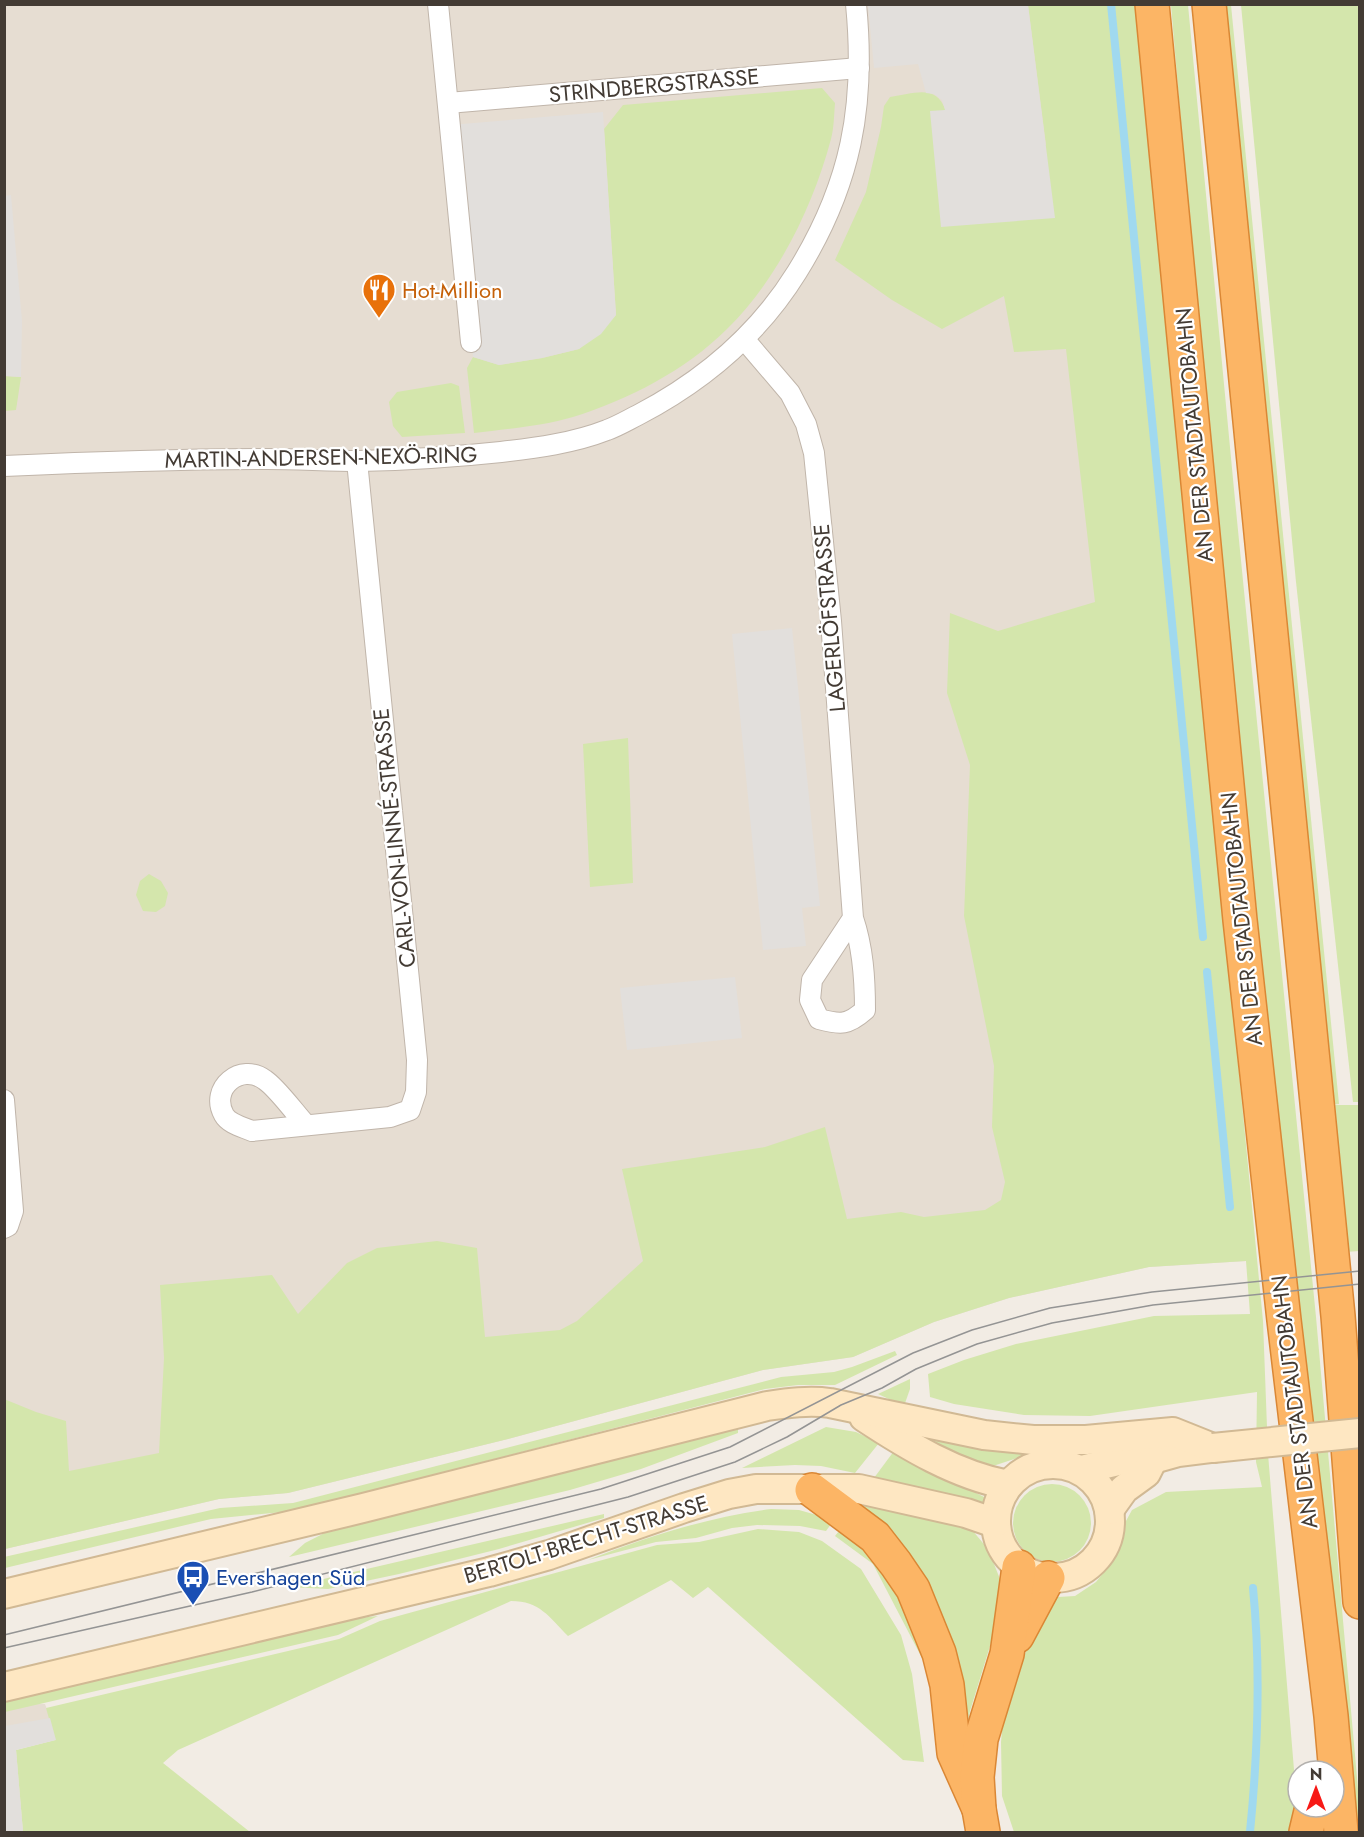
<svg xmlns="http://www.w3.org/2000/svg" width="1364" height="1837" viewBox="0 0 1364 1837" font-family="Jost,sans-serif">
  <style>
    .residential { fill: #e6ddd2 }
    .green { fill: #d4e6ac }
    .parking { fill: #e2dfdc }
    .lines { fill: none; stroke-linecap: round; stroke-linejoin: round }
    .stream { stroke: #a0d9ef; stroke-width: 8 }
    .street-casing { stroke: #c0b5aa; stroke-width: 22 }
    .secondary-casing { stroke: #d1b994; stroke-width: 32 }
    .highway-casing { stroke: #da8735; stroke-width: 36 }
    .street { stroke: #fff; stroke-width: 20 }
    .secondary { stroke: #fee7c2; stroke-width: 28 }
    .highway { stroke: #fcb565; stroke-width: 33 }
    .tram { stroke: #949494; stroke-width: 1.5 }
    .secondary-bridge-casing { stroke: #d1b994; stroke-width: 32; stroke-linecap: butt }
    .secondary-bridge { stroke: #fee7c2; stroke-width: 28 }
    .labels { text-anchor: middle; stroke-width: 4.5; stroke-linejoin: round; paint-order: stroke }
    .street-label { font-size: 22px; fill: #433b34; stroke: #fff }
    .food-label { font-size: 22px; fill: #c56008; stroke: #fff; text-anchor: start }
    .transit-label { font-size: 22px; fill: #164399; stroke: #fff; text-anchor: start }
  </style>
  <rect width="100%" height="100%" fill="#f2ece4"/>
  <g class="residential">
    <polygon points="4,5 1126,5 1246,1261 1149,1267 1009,1298 934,1322 853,1357 763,1370 504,1440 288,1493 219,1499 5,1549"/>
    <polygon points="5,1702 45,1704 50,1718 16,1750 23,1832 5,1832"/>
  </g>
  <g class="green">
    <path d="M1028 5H1136L1263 1321 1268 1454 1296 1794 1294 1832H1014L1002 1796 1001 1742 1005 1697 1042 1617 1058 1597 1075 1596 1096 1582 1115 1558 1120 1532 1132 1510 1166 1492 1262 1487 1256 1462 1257 1392 1090 1416 1024 1415 954 1404 930 1397 928 1374 964 1360 1016 1344 1154 1316 1250 1314 1246 1261 1149 1267 1009 1298 934 1322 853 1357 763 1370 504 1440 288 1493 219 1499 5 1549 4 1399 36 1412 66 1421 69 1471 159 1453 164 1358 160 1285 272 1275 298 1314 347 1263 377 1248 437 1241 477 1248 485 1337 560 1330 577 1321 643 1261 622 1169 765 1147 825 1127 847 1219 901 1212 924 1217 985 1210 1001 1200 1005 1182 992 1127 994 1066 964 916 970 765 947 693 950 613 998 631 1095 602 1066 349 1014 352 1004 296 942 329 892 300 835 260 866 192 881 127 884 106 890 97C914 94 936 83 946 111H931L1046 145Z"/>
    <polygon points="1171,5 1188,5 1235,500 1316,1317 1359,1800 1359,1832 1354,1832 1286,1209 1191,240"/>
    <polygon points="1222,5 1231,5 1339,1104 1330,1105"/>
    <polygon points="1241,5 1359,5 1359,1102 1353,1102 1296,582"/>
    <path d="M822 88 835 103C834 115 834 128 831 139 813 207 777 280 727 329 686 370 628 400 573 417 543 426 506 429 474 433L467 368 473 357 499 365 542 358 579 349 616 315 604 129 623 105Z"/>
    <polygon points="4,376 21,377 16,410 5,411"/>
    <polygon points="451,383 459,386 465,433 402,437 393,426 389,402 397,392"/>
    <polygon points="628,738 633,883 590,887 583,744"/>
    <polygon points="149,874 161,881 168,893 165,906 156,912 143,911 136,895 140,881"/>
    <polygon points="1330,1105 1359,1105 1359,1251 1346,1252"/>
    <polygon points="895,1351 897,1355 835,1385 798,1385 765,1389 293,1511 211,1519 5,1568 4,1557 220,1508 293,1503 781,1377 834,1372 852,1367"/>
    <polygon points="910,1379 910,1389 904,1406 878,1394"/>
    <polygon points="826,1427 856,1432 879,1443 855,1473 821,1466 795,1465 742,1468"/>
    <polygon points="738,1429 738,1433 641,1469 570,1490 289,1557 305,1543 348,1521 424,1502 576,1469"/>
    <polygon points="905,1434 1133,1445 1093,1456 1052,1449 1039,1451 990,1467"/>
    <polygon points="894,1451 986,1498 984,1506 871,1482"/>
    <circle cx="1052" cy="1523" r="39"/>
    <polygon points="863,1495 967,1524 988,1549 1002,1584 1002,1607 970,1711 960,1752 956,1689 855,1505"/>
    <path d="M771 1509 799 1510 834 1520 826 1531 800 1526 757 1525 732 1528 696 1538 656 1542 588 1560C646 1537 708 1517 771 1509Z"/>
    <polygon points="604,1514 604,1518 499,1549 399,1574 328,1589 289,1587"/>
    <polygon points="843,1526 898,1585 924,1659 923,1660 873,1564 835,1536"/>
    <path d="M758 1529 799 1532 822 1541 861 1569 901 1635 912 1674 924 1762 903 1760 708 1587 693 1598 671 1580 568 1636C549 1617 540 1601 511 1601L178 1750 163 1763 250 1832H23L16 1750 55 1740 46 1708 339 1639 380 1621 657 1545 699 1542Z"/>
    <polygon points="378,1616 338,1635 5,1712 4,1698 338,1620"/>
  </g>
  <g class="parking">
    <polygon points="868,5 1028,5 1055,218 941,227 930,111 945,110 942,100 934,94 926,93 918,64 874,68"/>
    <polygon points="603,112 616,315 601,334 579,349 542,358 499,365 473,357 450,125"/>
    <polygon points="11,195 22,321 21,377 5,376 4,196"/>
    <polygon points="792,628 820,906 802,908 806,946 763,950 732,634"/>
    <polygon points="735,977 742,1038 627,1050 620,988"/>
    <polygon points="50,1718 56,1740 16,1750 23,1832 5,1832 5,1726"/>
  </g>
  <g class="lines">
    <g class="stream">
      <polyline points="1111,4 1203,937"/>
      <polyline points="1207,972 1230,1207"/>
      <path d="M1250 1832C1258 1751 1261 1669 1253 1588"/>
    </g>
    <g class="street-casing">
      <g id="street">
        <polyline points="438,4 471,342"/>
        <polyline points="448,103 859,68"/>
        <path d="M744 339 790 393 806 424 814 453 831 621 853 918C863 948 865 978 865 1010 848 1025 841 1025 819 1019L810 1000 812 980 853 918"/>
        <path d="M4 466C92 462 180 459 267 459 298 459 328 461 359 461 406 460 454 457 501 452 536 448 574 443 607 430 618 426 628 420 638 415 703 381 758 335 797 272 851 185 866 106 856 4"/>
        <polyline points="4,1100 13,1211 8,1226 4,1228"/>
        <path d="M306 1125C295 1113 277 1088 265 1080 241 1062 209 1088 224 1115 229 1124 243 1127 252 1131L390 1117 410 1110 416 1092 417 1060 357 461"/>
      </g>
    </g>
    <g class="secondary-casing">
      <g id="secondary">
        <path d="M864 1417C908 1446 956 1475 1008 1485"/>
        <circle cx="1053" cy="1521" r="57"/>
        <polyline points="1081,1470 1127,1459 1153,1459 1178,1452 1210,1448"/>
        <polyline points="1109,1510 1124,1489 1146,1473 1153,1459"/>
        <path d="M4 1594 363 1508 767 1406C788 1403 809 1400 830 1403L984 1435 1033 1440H1086L1173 1432 1213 1448"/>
        <polyline points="4,1687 489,1572 549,1555 684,1508 729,1494 756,1489 859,1489 966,1513 995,1523"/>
      </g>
    </g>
    <g class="highway-casing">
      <g id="highway">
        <polyline points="1152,4 1240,920 1284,1320 1331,1716 1341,1832"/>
        <polyline points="1209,4 1338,1316 1360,1602"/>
        <polyline points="812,1490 875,1537 896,1564 913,1589 939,1653 947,1685 954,1753 979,1809"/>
        <polyline points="1017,1636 1048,1578"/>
        <polyline points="983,1832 979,1809 977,1777 981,1739 1007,1654 1019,1567"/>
        <polyline points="1306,1832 1312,1807"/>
      </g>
    </g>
    <use href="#street" class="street"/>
    <use href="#secondary" class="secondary"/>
    <use href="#highway" class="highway"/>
    <g class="tram">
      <polyline points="4,1635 601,1489 730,1447 913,1353 972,1330 1050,1308 1152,1292 1360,1271"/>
      <polyline points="4,1648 252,1592 628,1497 735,1462 787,1437 841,1405 882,1388 916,1369 977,1344 1052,1323 1153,1305 1360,1284"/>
    </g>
    <g class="secondary-bridge-casing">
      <polyline id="secondary-bridge" points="1213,1448 1360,1433"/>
    </g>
    <use href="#secondary-bridge" class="secondary-bridge"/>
  </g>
  <defs>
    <g id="restaurant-pin" transform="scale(1.725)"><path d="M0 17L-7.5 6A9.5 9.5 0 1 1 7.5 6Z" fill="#e8710a" stroke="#fff"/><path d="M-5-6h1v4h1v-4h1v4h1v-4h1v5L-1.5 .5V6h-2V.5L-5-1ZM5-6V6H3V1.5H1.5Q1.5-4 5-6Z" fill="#fff"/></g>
    <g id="bus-pin" transform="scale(1.725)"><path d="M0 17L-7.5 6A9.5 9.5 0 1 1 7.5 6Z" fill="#1a4fb4" stroke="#fff"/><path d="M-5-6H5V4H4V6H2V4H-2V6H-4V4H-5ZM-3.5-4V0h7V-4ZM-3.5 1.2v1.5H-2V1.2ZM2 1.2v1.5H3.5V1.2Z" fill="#fff"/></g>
  </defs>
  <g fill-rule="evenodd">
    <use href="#restaurant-pin" x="379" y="290"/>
    <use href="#bus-pin" x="193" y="1577"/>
  </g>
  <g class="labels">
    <g class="street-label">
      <text transform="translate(654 85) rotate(-5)" y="8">STRINDBERGSTRASSE</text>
      <text transform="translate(1194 435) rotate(-95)" y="8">AN DER STADTAUTOBAHN</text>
      <text transform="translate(321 457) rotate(-1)" y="8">MARTIN-ANDERSEN-NEXÖ-RING</text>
      <text transform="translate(829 618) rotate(-95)" y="8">LAGERLÖFSTRASSE</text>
      <text transform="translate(394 838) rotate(-96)" y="8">CARL-VON-LINNÉ-STRASSE</text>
      <text transform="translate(1241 919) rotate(-96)" y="8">AN DER STADTAUTOBAHN</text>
      <text transform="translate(1294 1402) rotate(-97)" y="8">AN DER STADTAUTOBAHN</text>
      <text transform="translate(586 1539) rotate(-17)" y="8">BERTOLT-BRECHT-STRASSE</text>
    </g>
    <g class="food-label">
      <text x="402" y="298">Hot-Million</text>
    </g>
    <g class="transit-label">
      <text x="216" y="1585">Evershagen Süd</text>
    </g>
  </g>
  <rect width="1364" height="1837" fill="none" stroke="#433b34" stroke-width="12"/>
  <g transform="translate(1316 1789)"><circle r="28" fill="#ffffff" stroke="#b4b1ae" stroke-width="1.5"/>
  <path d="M0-4.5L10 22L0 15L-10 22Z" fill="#f71916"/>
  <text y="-9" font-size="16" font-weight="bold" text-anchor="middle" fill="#433b34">N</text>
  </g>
</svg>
